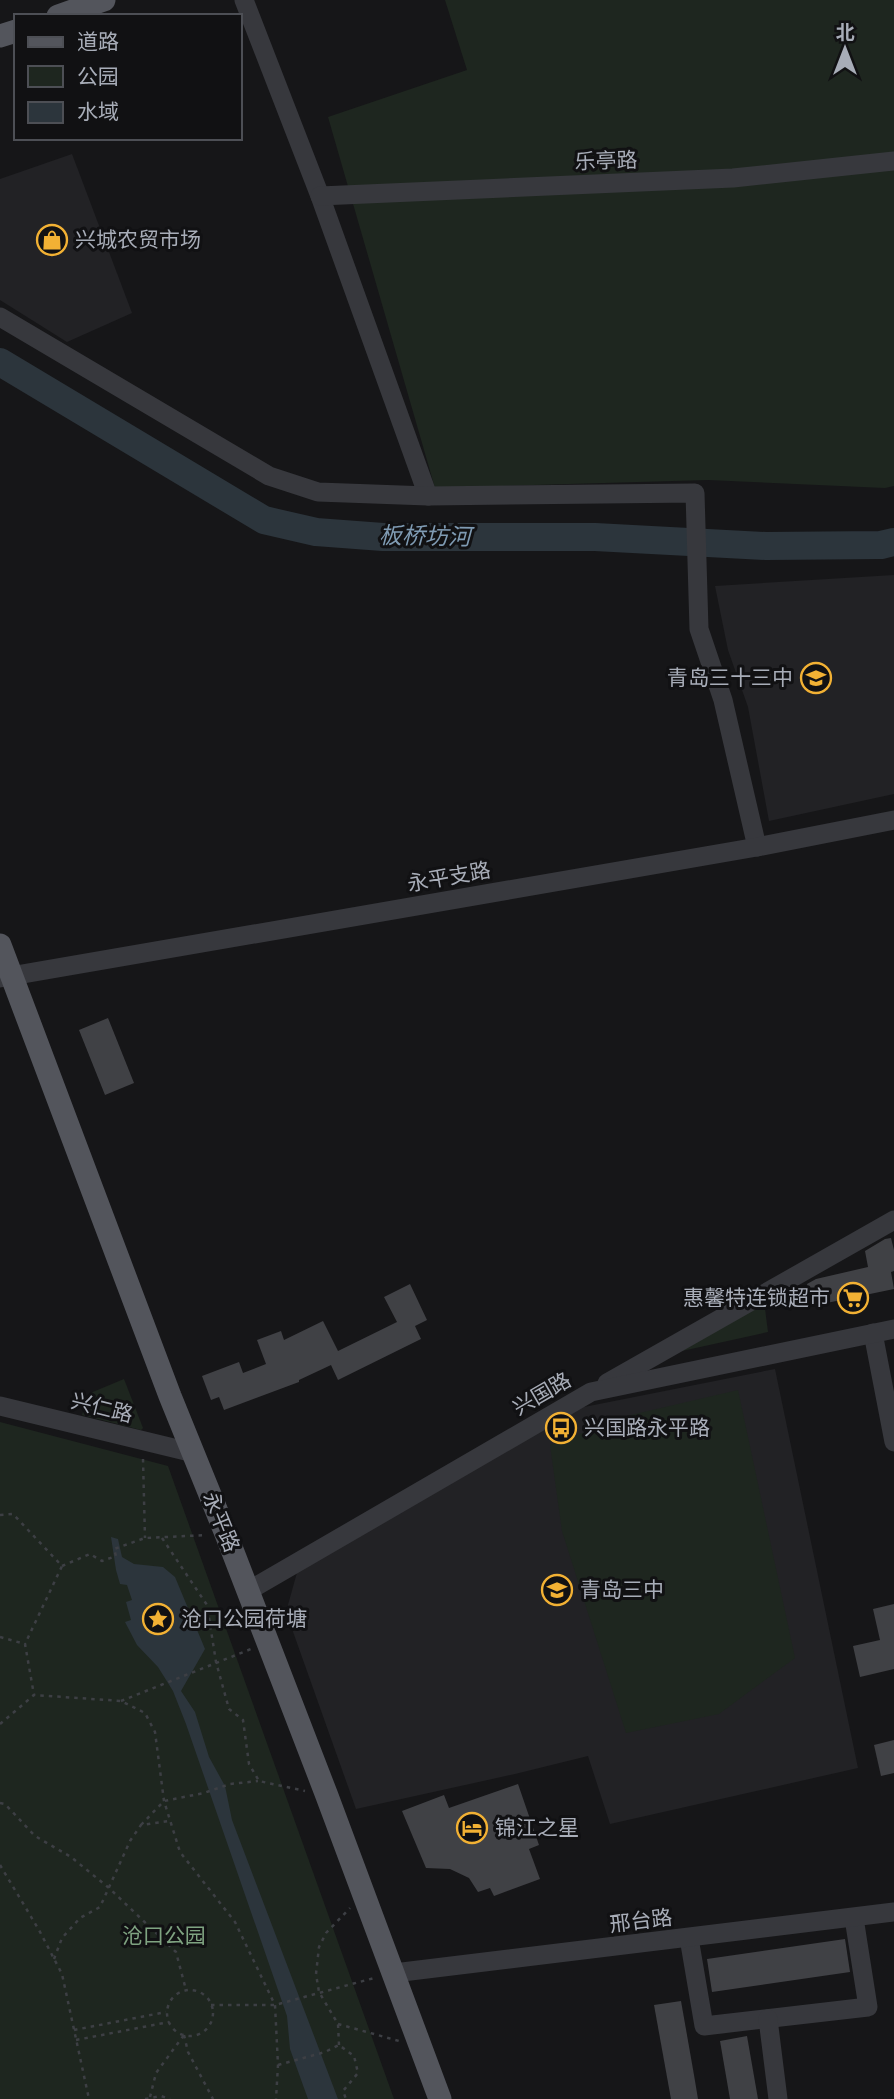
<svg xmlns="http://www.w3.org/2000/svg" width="894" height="2099" viewBox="0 0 894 2099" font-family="'Open Sans','Noto Sans SC',sans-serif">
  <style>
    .built { fill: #222225 }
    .green { fill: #1e261f }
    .water { fill: #2c353c }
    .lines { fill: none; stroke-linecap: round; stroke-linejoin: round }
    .river { stroke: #2c353c; stroke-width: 28 }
    .building { fill: #404145 }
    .path { stroke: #3d3f44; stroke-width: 2.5; stroke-dasharray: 3.5 5; stroke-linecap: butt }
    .minor { stroke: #37383d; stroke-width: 19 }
    .major { stroke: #53555c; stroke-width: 23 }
    .labels { text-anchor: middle; stroke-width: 6; stroke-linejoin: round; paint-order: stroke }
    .street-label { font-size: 21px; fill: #a8adb8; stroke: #111113 }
    .poi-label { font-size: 21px; fill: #a8adb8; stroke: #111113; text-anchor: start }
    .park-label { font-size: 21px; fill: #7fa381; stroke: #111113 }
    .water-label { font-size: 23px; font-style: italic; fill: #7f9bb3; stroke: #111113 }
  </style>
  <rect width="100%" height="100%" fill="#161618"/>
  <g class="built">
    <polygon points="72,154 132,313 67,342 0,300 0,179"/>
    <polygon points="894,575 894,794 769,821 748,707 728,650 715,586"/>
    <polygon points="775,1369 858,1768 610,1824 588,1756 515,1774 356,1809 286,1612 298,1569 579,1408"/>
  </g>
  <g class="green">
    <polygon points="445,0 894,0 894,486 885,488 708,480 435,488 328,117 467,70"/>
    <polygon points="764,1301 768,1332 682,1351"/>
    <polygon points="124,1379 143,1428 141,1430 82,1415 88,1394"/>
    <polygon points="738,1390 795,1658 719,1714 626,1733 562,1531 550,1445 631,1415"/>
    <polygon points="0,1422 168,1466 394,2099 0,2099"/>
  </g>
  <polygon class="water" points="111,1537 118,1539 122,1557 134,1564 163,1567 175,1577 205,1649 181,1691 195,1712 209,1757 225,1786 232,1820 338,2099 308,2099 290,2049 287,2016 186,1724 173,1691 158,1667 137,1645 125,1622 131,1620 126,1602 132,1600 127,1585 120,1584 116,1570"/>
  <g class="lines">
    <polyline class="river" points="0,362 264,520 316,532 383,537 595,537 766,546 881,545 894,542"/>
  </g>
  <g class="building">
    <polygon points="108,1018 134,1083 105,1095 79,1030"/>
    <polygon points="891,1238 894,1250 894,1271 891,1272 894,1289 812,1306 807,1284 816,1279 868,1267 865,1251 885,1239"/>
    <polygon points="410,1284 427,1320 415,1326 421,1339 338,1380 331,1365 299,1380 299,1382 224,1410 219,1397 211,1400 202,1376 239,1362 243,1373 266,1364 257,1340 281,1331 284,1340 323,1321 338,1351 397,1322 384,1297"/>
    <polygon points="894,1604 894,1669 860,1677 853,1646 880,1640 873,1609"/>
    <polygon points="894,1740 894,1773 881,1776 874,1745"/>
    <polygon points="518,1784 539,1845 529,1849 540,1879 494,1896 490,1888 478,1892 469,1878 450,1869 426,1868 402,1811 444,1795 449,1808"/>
    <polygon points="845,1939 850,1972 712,1992 707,1959"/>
    <polygon points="681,2001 694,2075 698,2099 671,2099 654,2005"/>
    <polygon points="747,2036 758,2099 730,2099 720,2041"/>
  </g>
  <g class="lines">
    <g class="path">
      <polyline points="143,1459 145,1538"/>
      <polyline points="0,1515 13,1514 62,1566 25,1644"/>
      <polyline points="162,1538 207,1605 216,1662 229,1709 243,1720 249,1764 259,1781 305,1791"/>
      <polyline points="62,1566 90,1554 102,1561 116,1556 114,1549 145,1538 207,1535"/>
      <polyline points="0,1637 25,1644 34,1695"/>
      <polyline points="121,1701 251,1649"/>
      <polyline points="0,1724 34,1695 121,1701 145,1713 155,1732 164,1801 180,1852 235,1922 275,2005 278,2065 276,2099"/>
      <polyline points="0,1803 5,1804 35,1836 71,1857 109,1888 176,1952 186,1990"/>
      <polyline points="141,1825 164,1801 204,1793 230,1784 258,1781"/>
      <polyline points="0,1865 39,1930 62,1974 89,2099"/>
      <polyline points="54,1959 62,1938 80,1918 100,1907 130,1841 141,1825 169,1821"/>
      <circle cx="190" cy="2013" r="23"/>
      <polyline points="211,2005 275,2005 374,1978"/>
      <polyline points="338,2024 399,2041"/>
      <polyline points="74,2030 166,2012"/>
      <polyline points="184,2035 188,2052 213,2099"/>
      <polyline points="76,2040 169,2022"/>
      <polyline points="339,2045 338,2024 319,1992 316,1974 319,1947 326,1933 350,1908"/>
      <polyline points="278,2065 325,2052 339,2045 354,2056 358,2073 343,2091 346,2099"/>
      <polyline points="150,2097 156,2073 184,2035"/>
      <polyline points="145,2099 161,2096 170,2099"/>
    </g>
    <g class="minor">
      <polyline points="244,0 320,196 428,496"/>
      <polyline points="320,196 733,178 894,161"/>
      <polyline points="0,317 269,476 318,492 428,496 695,493 699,629 723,700 757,847"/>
      <polyline points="0,978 757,847 894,820"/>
      <polyline points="873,1333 894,1442"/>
      <polyline points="607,1383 894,1220"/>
      <polyline points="0,1406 194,1453"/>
      <polyline points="248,1591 591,1392 894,1329"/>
      <polyline points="689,1938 704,2026 868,2007 854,1918"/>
      <polyline points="394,1973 894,1912"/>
      <polyline points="768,2019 778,2099"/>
    </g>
    <g class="major">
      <polyline points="58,16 104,0"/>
      <polyline points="0,36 16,31"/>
      <polyline points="0,945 170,1396 226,1534 327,1796 440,2099"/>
    </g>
  </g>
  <defs>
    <g id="shop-ring" transform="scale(1.575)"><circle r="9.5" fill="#111113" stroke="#f2b134" stroke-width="1.5"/><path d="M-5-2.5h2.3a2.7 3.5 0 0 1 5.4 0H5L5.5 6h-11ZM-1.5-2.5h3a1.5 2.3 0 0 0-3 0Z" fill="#f2b134"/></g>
    <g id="school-ring" transform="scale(1.575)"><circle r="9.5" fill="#111113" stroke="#f2b134" stroke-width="1.5"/><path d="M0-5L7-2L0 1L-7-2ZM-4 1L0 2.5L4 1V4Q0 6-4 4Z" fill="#f2b134"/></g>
    <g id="supermarket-ring" transform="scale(1.575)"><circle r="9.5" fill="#111113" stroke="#f2b134" stroke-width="1.5"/><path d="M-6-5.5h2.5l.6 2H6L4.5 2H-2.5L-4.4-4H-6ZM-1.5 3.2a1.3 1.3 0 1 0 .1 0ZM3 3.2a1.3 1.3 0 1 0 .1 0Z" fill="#f2b134"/></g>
    <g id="bus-ring" transform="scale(1.575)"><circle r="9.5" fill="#111113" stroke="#f2b134" stroke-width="1.5"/><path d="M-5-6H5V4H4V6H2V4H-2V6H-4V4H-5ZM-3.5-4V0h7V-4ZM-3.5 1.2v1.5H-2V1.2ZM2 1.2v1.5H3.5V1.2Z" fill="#f2b134"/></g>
    <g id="sight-ring" transform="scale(1.575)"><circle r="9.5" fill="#111113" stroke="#f2b134" stroke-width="1.5"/><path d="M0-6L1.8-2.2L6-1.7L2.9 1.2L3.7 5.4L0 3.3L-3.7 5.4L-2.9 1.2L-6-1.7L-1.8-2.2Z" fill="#f2b134"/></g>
    <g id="hotel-ring" transform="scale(1.575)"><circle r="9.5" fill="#111113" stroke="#f2b134" stroke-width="1.5"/><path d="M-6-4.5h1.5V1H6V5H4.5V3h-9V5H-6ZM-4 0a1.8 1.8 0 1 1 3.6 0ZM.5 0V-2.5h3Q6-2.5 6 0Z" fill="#f2b134"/></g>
  </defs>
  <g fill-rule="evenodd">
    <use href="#shop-ring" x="52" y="240"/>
    <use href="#school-ring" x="816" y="678"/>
    <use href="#supermarket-ring" x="853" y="1298"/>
    <use href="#bus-ring" x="561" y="1428"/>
    <use href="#school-ring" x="557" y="1590"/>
    <use href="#sight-ring" x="158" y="1619"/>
    <use href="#hotel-ring" x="472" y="1828"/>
  </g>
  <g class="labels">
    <g class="street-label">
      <text transform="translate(606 161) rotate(-2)" y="7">乐亭路</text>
      <text transform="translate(449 877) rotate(-10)" y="7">永平支路</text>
      <text transform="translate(542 1394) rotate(-30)" y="7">兴国路</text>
      <text transform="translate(102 1408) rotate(14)" y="7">兴仁路</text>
      <text transform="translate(221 1522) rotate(68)" y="7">永平路</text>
      <text transform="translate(641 1921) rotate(-7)" y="7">邢台路</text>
    </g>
    <g class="poi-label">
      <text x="75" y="247">兴城农贸市场</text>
      <text x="793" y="685" text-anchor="end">青岛三十三中</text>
      <text x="830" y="1305" text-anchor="end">惠馨特连锁超市</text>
      <text x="584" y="1435">兴国路永平路</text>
      <text x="580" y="1597">青岛三中</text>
      <text x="181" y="1626">沧口公园荷塘</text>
      <text x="495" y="1835">锦江之星</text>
    </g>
    <g class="park-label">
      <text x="164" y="1943">沧口公园</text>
    </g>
    <g class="water-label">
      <text transform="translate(425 536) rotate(1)" y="8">板桥坊河</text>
    </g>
  </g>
  <rect x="14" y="14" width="228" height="126" fill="#111113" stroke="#4d4f55" stroke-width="2"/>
  <rect x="28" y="37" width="35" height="10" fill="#53555c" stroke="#4d4f55" stroke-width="2"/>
  <text x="77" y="49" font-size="21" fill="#a8adb8">道路</text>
  <rect x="28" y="66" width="35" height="21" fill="#1e261f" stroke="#4d4f55" stroke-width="2"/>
  <text x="77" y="84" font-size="21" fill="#a8adb8">公园</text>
  <rect x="28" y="102" width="35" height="21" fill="#2c353c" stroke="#4d4f55" stroke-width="2"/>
  <text x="77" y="119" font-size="21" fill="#a8adb8">水域</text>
  <g transform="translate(845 49)" stroke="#111113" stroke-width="5" paint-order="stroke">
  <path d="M0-5L12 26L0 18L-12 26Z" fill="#a8adb8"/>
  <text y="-10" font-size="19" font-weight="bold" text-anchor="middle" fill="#a8adb8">北</text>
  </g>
</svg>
